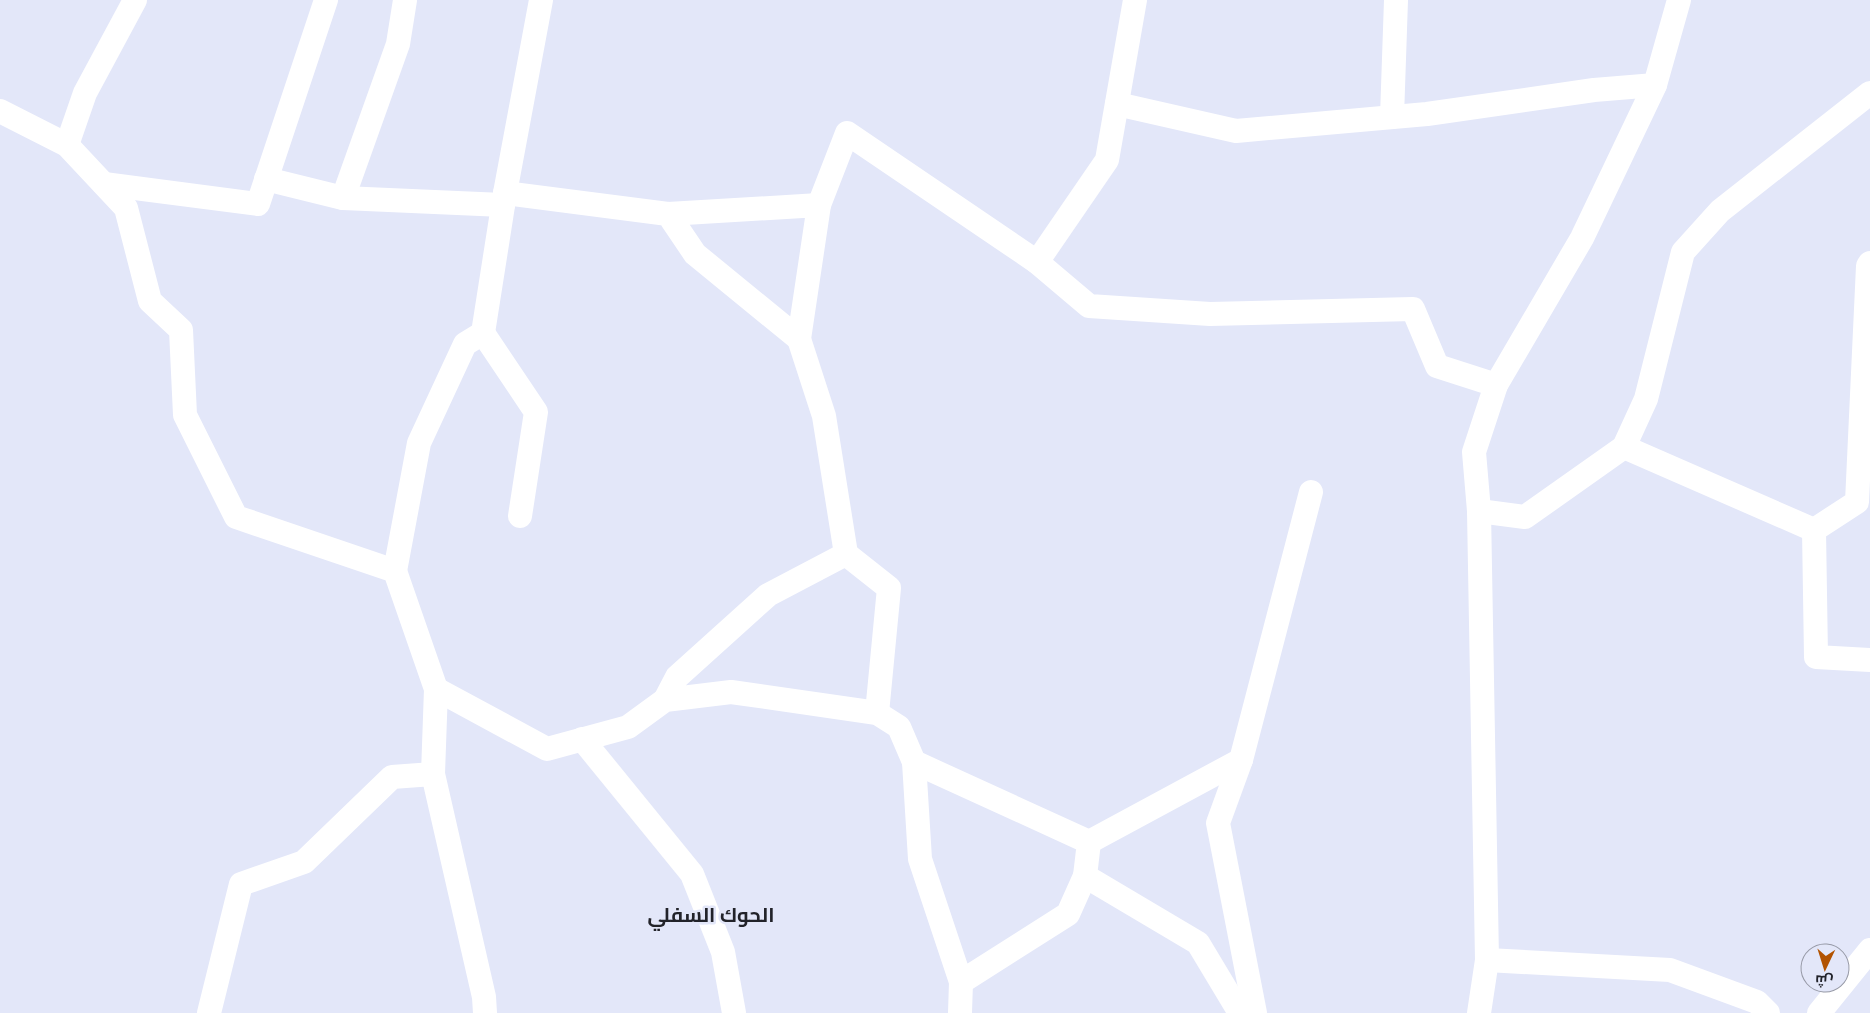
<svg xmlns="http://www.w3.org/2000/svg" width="1870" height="1013" viewBox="0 0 1870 1013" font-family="Figtree,Cairo,sans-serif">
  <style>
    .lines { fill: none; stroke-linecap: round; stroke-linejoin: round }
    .street { stroke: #fff; stroke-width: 24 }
    .labels { text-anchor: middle; stroke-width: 5; stroke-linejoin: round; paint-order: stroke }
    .district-label { font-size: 20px; font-weight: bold; fill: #22232a; stroke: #e3e7f9 }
  </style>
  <rect width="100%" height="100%" fill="#e3e7f9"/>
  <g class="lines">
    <g class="street">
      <polyline points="1117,104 1236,131 1427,114 1594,90 1655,85"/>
      <polyline points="0,111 67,145 126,208 150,301 181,330 185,415 236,517 395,571 436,689 433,774 484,997 485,1013"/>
      <polyline points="1392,117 1396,0"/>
      <polyline points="67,145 85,93 135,0"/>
      <polyline points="266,179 343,198 503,205"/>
      <polyline points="104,184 258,204 326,0"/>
      <polyline points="505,193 668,214 695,254 799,339 819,205 668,214"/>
      <polyline points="343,198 398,44 405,0"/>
      <polyline points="819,205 847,133 1037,262 1089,306 1210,314 1413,309 1437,366 1496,385"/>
      <polyline points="1037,262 1107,160 1135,0"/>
      <polyline points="1870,263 1868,266 1857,502 1814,530 1816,657 1870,660"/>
      <polyline points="483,333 536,412 520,516"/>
      <polyline points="799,339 824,416 846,554"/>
      <polyline points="1624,447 1814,530"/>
      <polyline points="1479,511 1525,517 1624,447 1646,399 1683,252 1720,211 1870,93"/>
      <polyline points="395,571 419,443 465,344 483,333 505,193 541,0"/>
      <polyline points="436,689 547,749 628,727 665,700 731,692 877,713 899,727 914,762 1089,842 1241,760 1311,492"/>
      <polyline points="665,700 677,677 768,595 846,554 889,588 877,713"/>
      <polyline points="582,739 692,874 723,952 734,1013"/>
      <polyline points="1241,760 1218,823 1255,1013"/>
      <polyline points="914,762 920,859 961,982 1068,914 1085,876"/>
      <polyline points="1089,842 1085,876 1198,943 1240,1013"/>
      <polyline points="1487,960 1670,970 1757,1002 1768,1013"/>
      <polyline points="209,1013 241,884 304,862 392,777 433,774"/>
      <polyline points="960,1013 961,982"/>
      <polyline points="1479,1013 1487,960 1479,511 1474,452 1496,385 1582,238 1655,85 1679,0"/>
      <polyline points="1819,1013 1870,950"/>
    </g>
  </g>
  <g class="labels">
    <g class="district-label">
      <text x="711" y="922">الحوك السفلي</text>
    </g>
  </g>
  <g transform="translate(1825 968) rotate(184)"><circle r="24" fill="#e3e7f9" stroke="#9699a6"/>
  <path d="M0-4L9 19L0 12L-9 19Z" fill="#b25301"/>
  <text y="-8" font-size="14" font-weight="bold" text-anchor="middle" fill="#22232a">ش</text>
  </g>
</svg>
